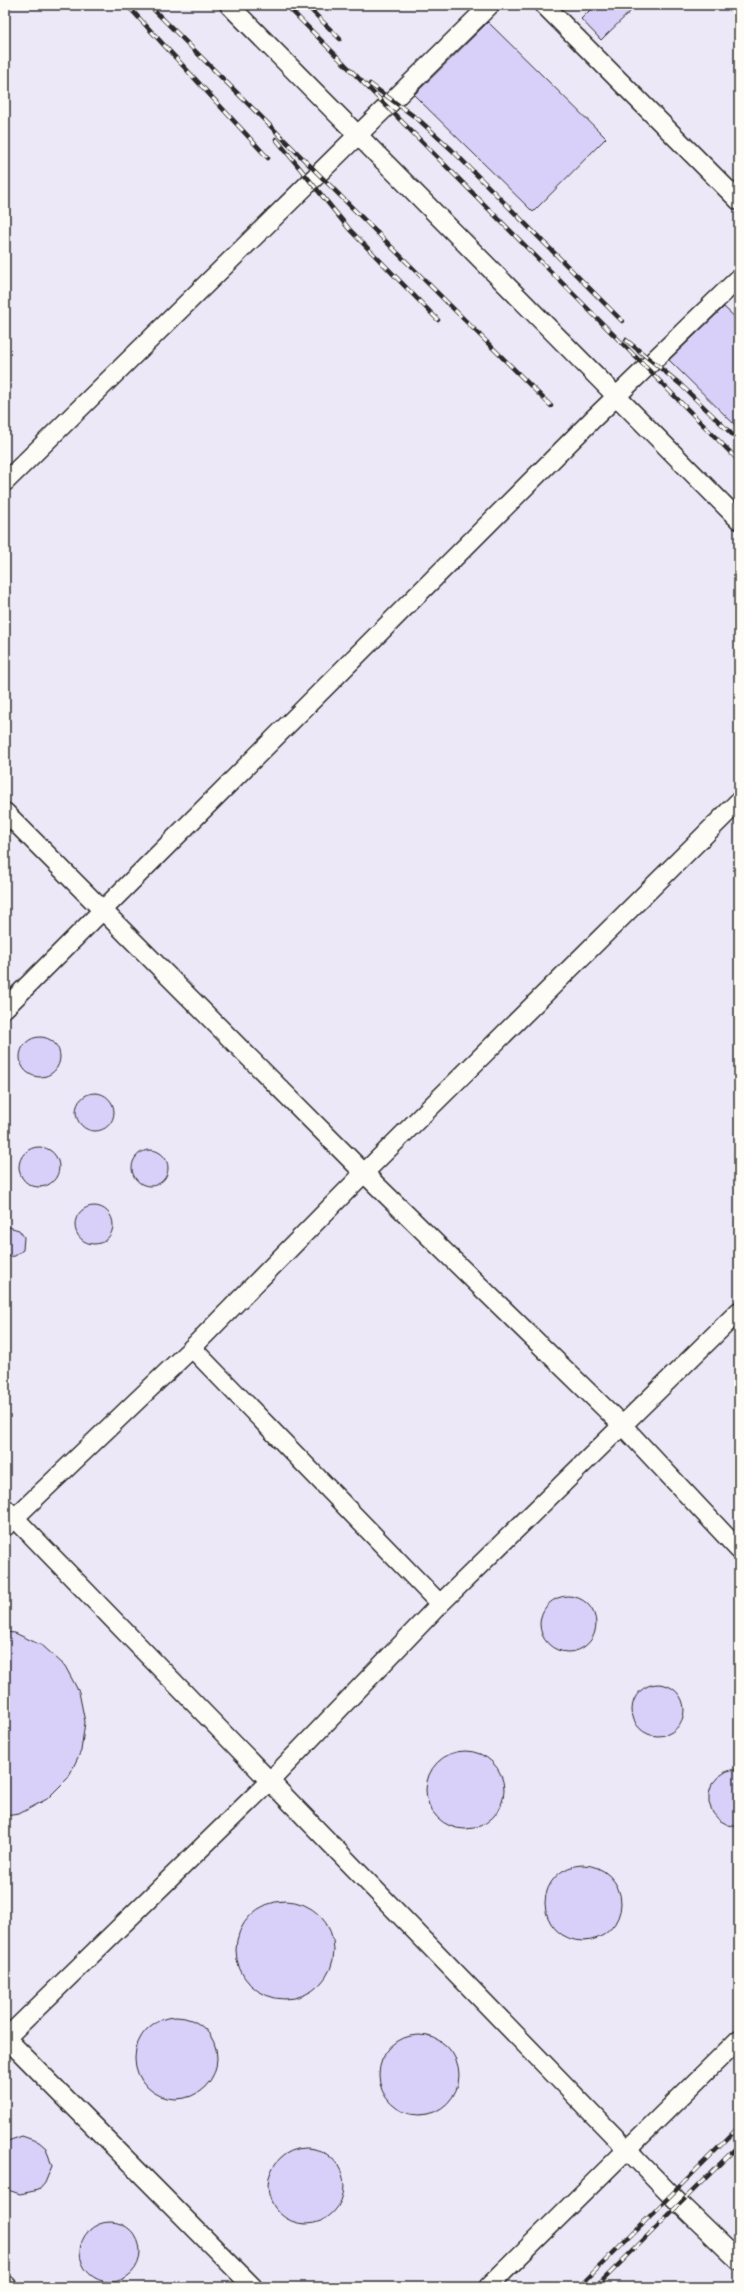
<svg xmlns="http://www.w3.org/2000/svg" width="744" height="2292" viewBox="0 0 744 2292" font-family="Pangolin,sans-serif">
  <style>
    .built { fill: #ede8f8 }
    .building { fill: #d8d0f9; stroke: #2b2b2b }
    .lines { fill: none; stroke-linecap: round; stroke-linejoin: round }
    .minor-casing { stroke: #2b2b2b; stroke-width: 21 }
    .minor { stroke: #fdfcf7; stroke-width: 18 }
    .rail-casing { stroke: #2b2b2b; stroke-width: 4.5 }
    .rail { stroke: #fdfcf7; stroke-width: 3; stroke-dasharray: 9; stroke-linecap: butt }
  </style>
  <rect width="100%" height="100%" fill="#f6f3f7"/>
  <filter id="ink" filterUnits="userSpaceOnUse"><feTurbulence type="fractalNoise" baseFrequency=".025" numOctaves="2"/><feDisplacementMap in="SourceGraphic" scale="8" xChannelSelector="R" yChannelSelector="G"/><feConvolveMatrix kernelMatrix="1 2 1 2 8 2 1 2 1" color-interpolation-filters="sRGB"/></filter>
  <g filter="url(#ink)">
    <rect class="built" x="5" y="5" width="734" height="2282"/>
    <g class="building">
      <polygon points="595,5 637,5 601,40 581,19"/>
      <polygon points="488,22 606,138 533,212 414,95"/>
      <polygon points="724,307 739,321 739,429 669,360"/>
      <circle cx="40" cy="1057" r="20"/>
      <circle cx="95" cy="1112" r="19"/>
      <circle cx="39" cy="1167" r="20"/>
      <circle cx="150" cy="1168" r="18"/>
      <circle cx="94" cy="1225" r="19"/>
      <polygon points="5,1226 19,1230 24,1237 23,1250 15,1256 5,1257"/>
      <circle cx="568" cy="1624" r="28"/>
      <polygon points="5,1632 15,1633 43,1646 65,1666 79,1692 85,1722 81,1751 68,1778 47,1799 19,1814 5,1816"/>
      <circle cx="658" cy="1710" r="26"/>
      <circle cx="465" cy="1790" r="39"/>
      <polygon points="739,1768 739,1827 728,1825 719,1820 713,1813 709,1803 709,1794 712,1784 718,1777 727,1771"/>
      <circle cx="583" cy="1903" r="38"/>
      <circle cx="285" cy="1950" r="49"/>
      <circle cx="176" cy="2058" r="41"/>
      <circle cx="419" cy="2075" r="40"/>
      <polygon points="22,2136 39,2142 46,2148 52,2166 45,2183 39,2190 20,2194 5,2189 5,2142"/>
      <circle cx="306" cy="2186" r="38"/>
      <circle cx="110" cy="2252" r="30"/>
    </g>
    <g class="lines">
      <g class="minor-casing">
        <g id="minor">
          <polyline points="229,5 739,520"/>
          <polyline points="544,5 739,201"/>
          <polyline points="5,482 490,5"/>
          <polyline points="5,812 364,1173 622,1425 739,1550"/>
          <polyline points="5,1008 593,419 739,278"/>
          <polyline points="192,1348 440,1604"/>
          <polyline points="5,1508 680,2204 739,2261"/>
          <polyline points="5,1527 192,1348 364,1173 739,801"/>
          <polyline points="6,2038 253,2287"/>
          <polyline points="5,2039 271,1780 440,1604 739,1311"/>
          <polyline points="5,2284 8,2287"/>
          <polyline points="488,2287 739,2039"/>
        </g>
      </g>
      <use href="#minor" class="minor"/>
      <g class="rail-casing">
        <g id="rail">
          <polyline points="127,5 268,158"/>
          <polyline points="149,5 551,406"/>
          <polyline points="286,5 739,461"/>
          <polyline points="306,5 340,39"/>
          <polyline points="370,84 419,120 452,150 622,321"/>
          <polyline points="276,139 350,230 438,320"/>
          <polyline points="626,340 680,384 739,441"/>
          <polyline points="579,2287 739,2127"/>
          <polyline points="596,2287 739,2145"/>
        </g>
      </g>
      <use href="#rail" class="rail"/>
    </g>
  </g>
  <rect width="744" height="2292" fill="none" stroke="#fdfcf7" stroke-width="20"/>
  <rect x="10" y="10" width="724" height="2272" fill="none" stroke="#2b2b2b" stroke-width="1.5" filter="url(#ink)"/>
</svg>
